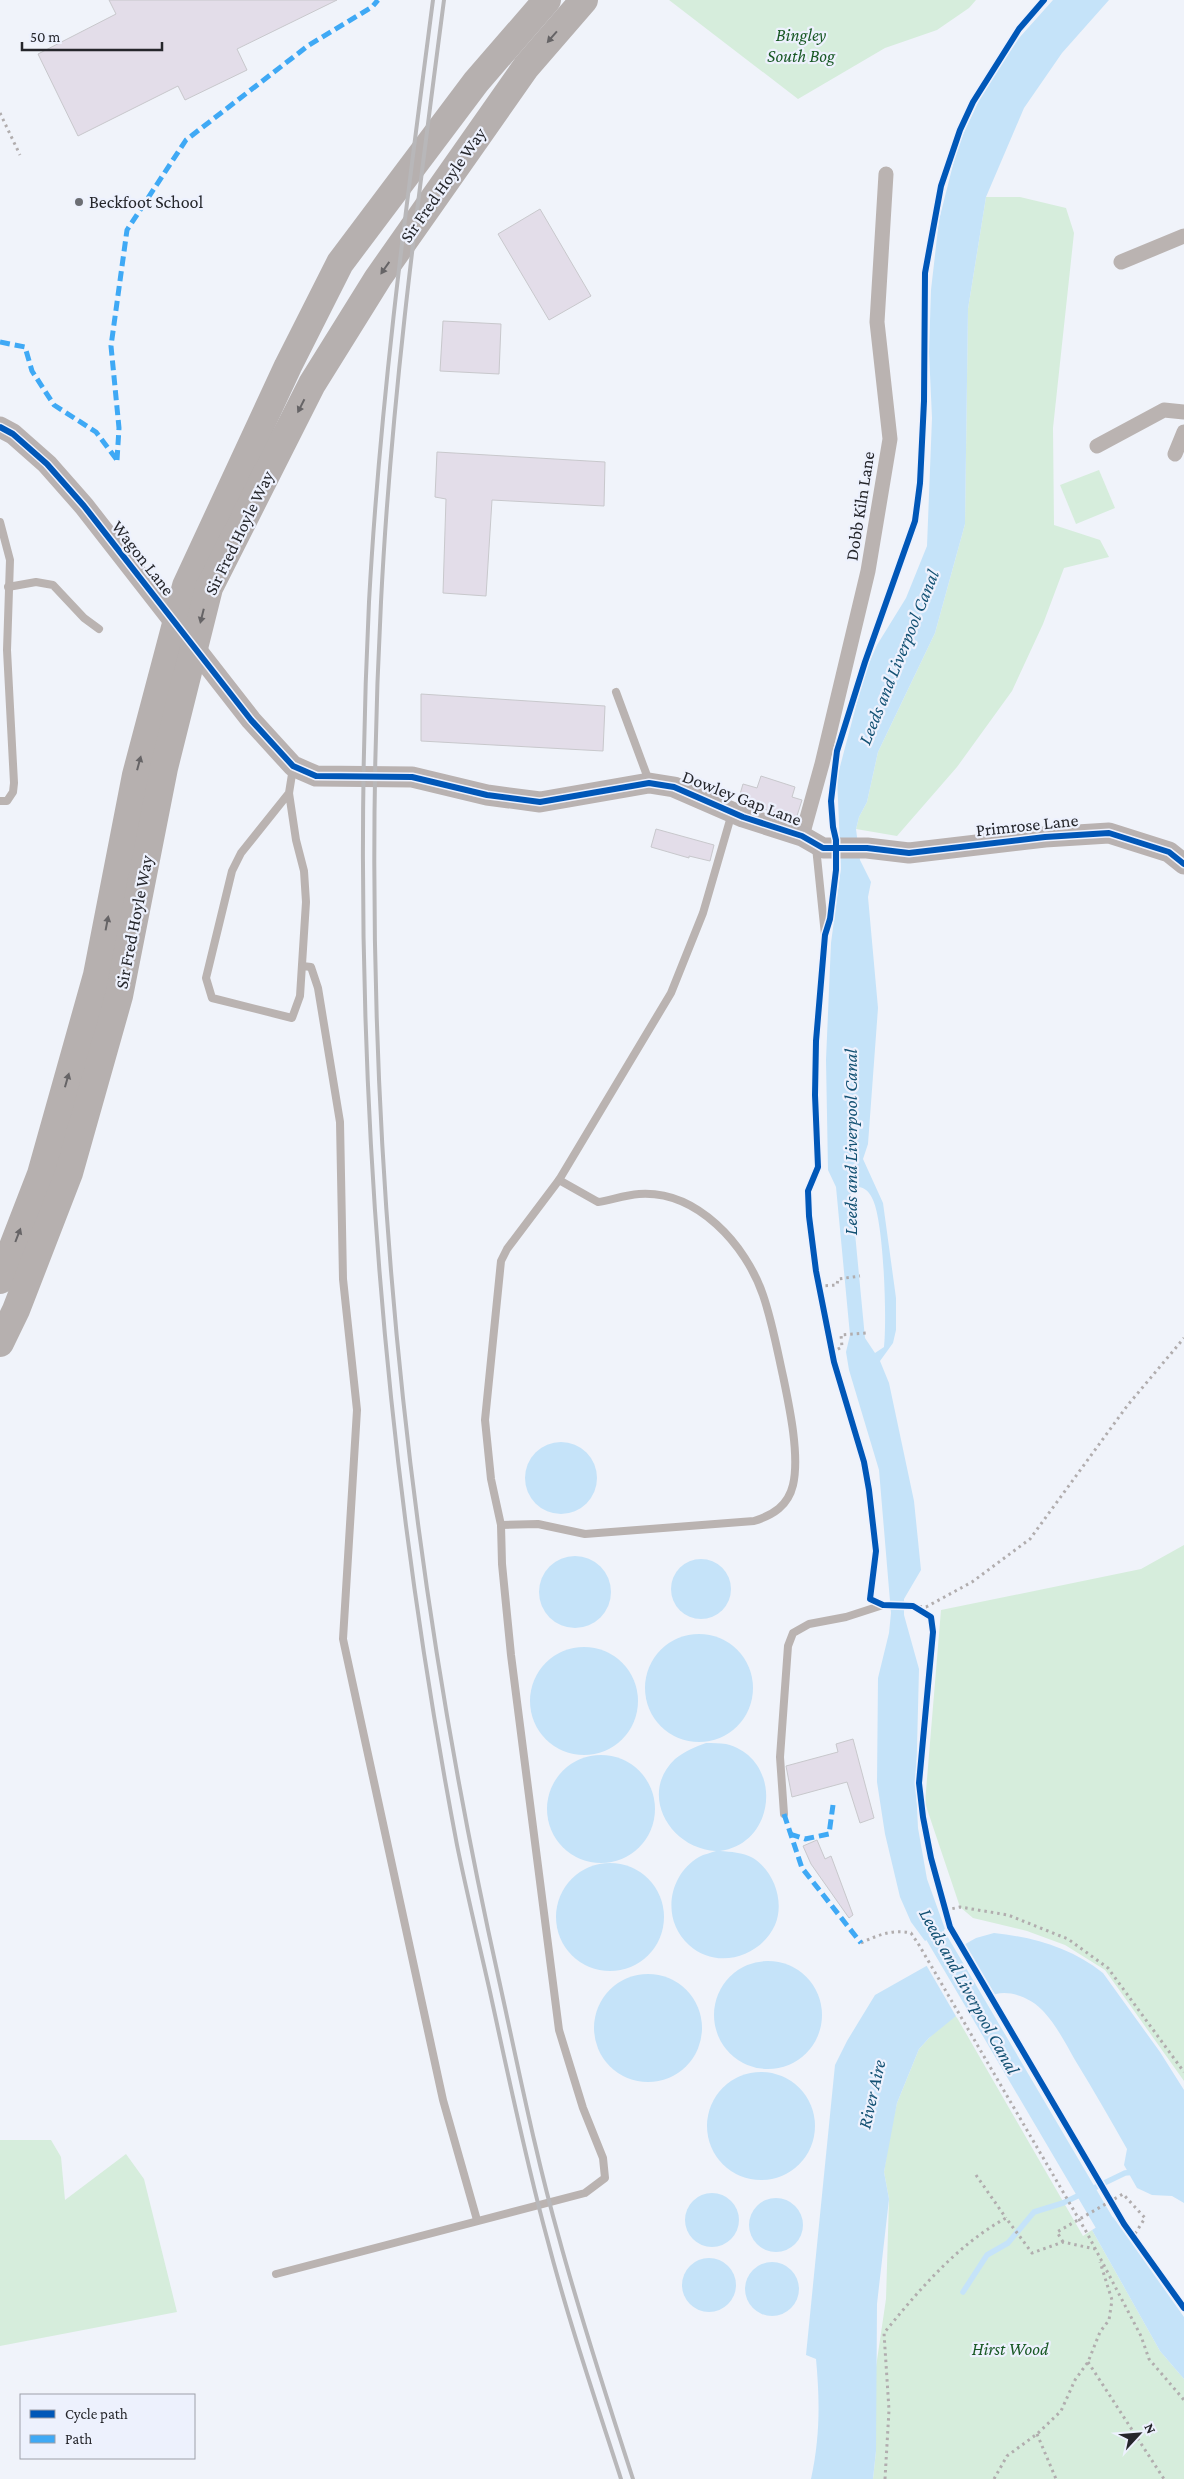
<svg xmlns="http://www.w3.org/2000/svg" width="1184" height="2479" viewBox="0 0 1184 2479" font-family="'Crimson Pro',serif">
  <style>
    .green { fill: #d6eddc }
    .water { fill: #c5e3f9; fill-rule: evenodd }
    .pier { fill: #f0f3fa }
    .lines { fill: none; stroke-linecap: round; stroke-linejoin: round }
    .stream { stroke: #c5e3f9; stroke-width: 5.5 }
    .canal { stroke: #c5e3f9; stroke-width: 20 }
    .building { fill: #e3dde9; stroke: #c8c8cc }
    .path { stroke: #b1adae; stroke-width: 3; stroke-dasharray: 2.5 4; stroke-linecap: butt }
    .lane { stroke: #bab3b1; stroke-width: 8 }
    .street { stroke: #bab3b1; stroke-width: 15 }
    .secondary { stroke: #b9b2b1; stroke-width: 21 }
    .highway { stroke: #b6b0af; stroke-width: 28 }
    .rail { stroke: #b8b7b9; stroke-width: 4 }
    .quiet { stroke: #3fa9f5; stroke-width: 5; stroke-dasharray: 10 5; stroke-linecap: butt }
    .cycleway-casing { stroke: #edf1fd; stroke-width: 9 }
    .cycleway { stroke: #0057b8; stroke-width: 6 }
    .oneway { fill: #666466 }
    .poi-dot { fill: #6c6e73; stroke: #edf1fd; stroke-width: 2 }
    .labels { text-anchor: middle; stroke-width: 4.5; stroke-linejoin: round; paint-order: stroke }
    .park-label { font-size: 18px; font-style: italic; fill: #195925; stroke: #edf1fd }
    .street-label { font-size: 18px; fill: #25262b; stroke: #edf1fd }
    .poi-label { font-size: 18px; fill: #25262b; stroke: #edf1fd; text-anchor: start }
    .water-label { font-size: 19px; font-style: italic; fill: #135173; stroke: #edf1fd }
  </style>
  <rect width="100%" height="100%" fill="#f0f3fa"/>
  <g class="green">
    <polygon points="669,0 976,0 969,8 937,30 885,48 798,99"/>
    <polygon points="986,197 1020,197 1066,208 1074,233 1053,428 1054,525 1100,540 1109,557 1064,568 1043,624 1012,691 957,767 897,836 856,829 859,817 867,802 878,752 935,633 965,524 968,309"/>
    <polygon points="1099,470 1115,508 1076,524 1060,485"/>
    <polygon points="1184,1545 1184,2081 1105,1970 1065,1945 1027,1931 973,1918 960,1907 925,1803 941,1610 1141,1569"/>
    <polygon points="956,2016 1083,2236 1092,2230 1160,2351 1184,2379 1184,2479 873,2479 876,2451 876,2367 886,2299 889,2199 884,2172 890,2133 897,2103 919,2049 940,2026"/>
    <polygon points="0,2140 51,2140 61,2157 65,2200 126,2154 144,2179 177,2312 0,2346"/>
  </g>
  <g class="water">
    <path d="M1053 0H1109L1062 53 1024 108 986 197 968 309 965 524 935 633 878 752 867 802 859 817 856 829 860 860 871 882 868 897 878 1008 868 1144 863 1159 883 1203 896 1298V1330L893 1343 880 1361 889 1383 914 1501 921 1570 904 1599V1615L919 1669 916 1787 918 1828 927 1879 945 1929 925 1941 911 1922 900 1897 885 1834 877 1782 878 1678 889 1633 891 1613 879 1470 849 1370 846 1352 850 1335 836 1187 828 1170 826 1060 831 943 841 868 837 778 865 672 877 645 906 598 927 546 932 418 929 352 931 290 939 220 958 145 983 92 1019 38ZM856 1187C864 1186 870 1192 873 1200 884 1224 887 1320 884 1347L875 1353 865 1338 851 1191Z"/>
    <circle cx="561" cy="1478" r="36"/>
    <circle cx="575" cy="1592" r="36"/>
    <circle cx="701" cy="1589" r="30"/>
    <circle cx="699" cy="1688" r="54"/>
    <circle cx="584" cy="1701" r="54"/>
    <path d="M706 1743C713 1743 720 1743 726 1744 783 1758 778 1843 720 1851 731 1852 742 1852 753 1858 774 1871 785 1902 775 1925 760 1958 716 1970 689 1945 661 1920 668 1875 699 1857 704 1854 711 1853 716 1851 670 1849 638 1794 675 1759 685 1751 695 1747 706 1743Z"/>
    <circle cx="601" cy="1809" r="54"/>
    <circle cx="610" cy="1917" r="54"/>
    <path d="M994 1933C1033 1937 1072 1948 1103 1973L1160 2052 1184 2090V2203L1172 2196 1152 2195 1137 2188 1124 2165 1127 2149C1110 2119 1093 2089 1075 2060 1066 2044 1056 2025 1044 2012 1033 1999 1012 1990 996 1994L956 2016 929 2038 919 2049 897 2103 884 2172 889 2199 877 2304 876 2451 873 2479H811C820 2438 820 2401 816 2359L806 2355 835 2065 847 2041 875 1995 976 1938Z"/>
    <circle cx="768" cy="2015" r="54"/>
    <circle cx="648" cy="2028" r="54"/>
    <circle cx="761" cy="2126" r="54"/>
    <circle cx="712" cy="2220" r="27"/>
    <circle cx="776" cy="2225" r="27"/>
    <polygon points="1113,2217 1184,2317 1184,2379 1160,2351 1092,2230"/>
    <circle cx="709" cy="2285" r="27"/>
    <circle cx="772" cy="2289" r="27"/>
  </g>
  <polygon class="pier" points="964,1942 996,1996 957,2018 925,1963"/>
  <g class="lines">
    <polyline class="stream" points="963,2292 987,2255 1008,2243 1034,2212 1063,2203 1125,2173 1135,2172"/>
    <polyline class="canal" points="924,1910 935,1935 1118,2246"/>
  </g>
  <g class="building">
    <polygon points="109,0 337,0 237,49 247,70 185,100 178,86 78,136 38,54 116,14"/>
    <polygon points="540,209 591,296 549,320 498,234"/>
    <polygon points="443,321 501,324 499,374 440,371"/>
    <polygon points="437,452 605,462 604,506 492,500 486,596 443,593 446,499 435,497"/>
    <polygon points="421,694 605,706 603,751 421,741"/>
    <polygon points="761,776 795,787 792,797 802,800 796,819 738,801 743,784 757,788"/>
    <polygon points="656,829 714,845 710,861 689,856 689,858 651,847"/>
    <polygon points="853,1739 874,1818 860,1823 847,1782 792,1797 786,1766 838,1752 836,1744"/>
    <polygon points="817,1840 825,1859 831,1856 853,1915 849,1918 811,1864 803,1846"/>
  </g>
  <g class="lines">
    <g class="path">
      <polyline points="0,113 20,155"/>
      <polyline points="819,1286 837,1285 838,1279 860,1276"/>
      <polyline points="832,1352 842,1347 841,1335 866,1333"/>
      <polyline points="913,1606 926,1607 972,1582 1030,1539 1127,1406 1184,1338"/>
      <polyline points="946,1910 960,1907 1008,1915 1068,1939 1108,1968 1184,2072"/>
      <path d="M861 1943C878 1935 892 1929 911 1933L919 1945 1087 2233 1141 2336 1149 2359 1184 2400"/>
      <polyline points="976,2175 1006,2218"/>
      <polyline points="1063,2242 1057,2232 1123,2194 1145,2218 1133,2237"/>
      <polyline points="1088,2362 1164,2479"/>
      <polyline points="1037,2434 1056,2479"/>
      <path d="M885 2479 889 2410 884 2333C919 2290 957 2245 1006 2218L1032 2253 1063 2242 1095 2249"/>
      <polyline points="994,2479 1007,2456 1037,2434 1061,2411 1075,2380 1088,2362 1100,2332 1109,2320 1112,2300 1100,2262"/>
    </g>
    <g class="lane">
      <polyline points="0,522 10,560 7,650 14,783 13,792 7,801 0,801"/>
      <polyline points="8,587 36,582 53,585 84,618 99,629"/>
      <polyline points="616,692 649,781"/>
      <polyline points="289,793 241,853 232,871 206,978 212,998 292,1018 300,996 306,902 304,871 296,840 289,793 293,768"/>
      <polyline points="816,847 825,935"/>
      <polyline points="302,966 311,967 318,988 340,1122 343,1279 357,1410 343,1639 443,2100 477,2220"/>
      <path d="M501 1525 538 1524 585 1534 754 1521C773 1515 788 1506 793 1485 800 1455 789 1405 783 1376 777 1349 772 1321 763 1295 746 1245 697 1190 639 1194 625 1195 611 1200 598 1202L559 1180"/>
      <polyline points="784,1814 780,1757 788,1646 793,1633 809,1624 846,1617 883,1605"/>
      <polyline points="276,2274 585,2193 605,2178 603,2158 583,2108 559,2030 511,1655 502,1564 501,1525 491,1479 485,1420 501,1261 507,1249 559,1180 671,993 703,913 732,813"/>
    </g>
    <g class="street">
      <polyline points="1121,262 1184,236"/>
      <polyline points="1097,446 1164,410 1184,412"/>
      <polyline points="1175,454 1184,432"/>
      <polyline points="802,836 822,764 868,571 890,439 877,322 886,174"/>
    </g>
    <polyline class="secondary" points="0,427 13,434 47,464 84,506 251,720 293,766 316,776 412,777 487,795 540,802 649,783 674,787 743,817 802,836 823,848 867,848 909,853 1045,837 1109,833 1169,852 1184,864"/>
    <g class="highway">
      <polyline points="0,1280 41,1174 97,975 136,775 186,586 288,366 340,263 476,82 547,0"/>
      <polyline points="0,1343 16,1310 69,1173 119,996 164,768 209,588 312,384 378,278 526,67 584,0"/>
    </g>
    <g class="rail">
      <path d="M433 0C407 200 380 400 369 602 349 1018 379 1436 457 1845 467 1894 479 1943 490 1992 508 2074 525 2157 547 2238 568 2319 595 2399 621 2479"/>
      <path d="M444 0C418 200 391 400 381 602 357 1066 398 1527 499 1980 518 2066 535 2153 559 2238 581 2319 607 2399 633 2479"/>
    </g>
    <g class="quiet">
      <polyline points="0,342 25,347 32,371 54,405 96,432 117,460"/>
      <polyline points="117,460 119,428 111,346 127,230 186,140 309,45 372,7 378,0"/>
      <polyline points="784,1814 802,1868 861,1943"/>
      <polyline points="790,1834 805,1839 829,1834 833,1805"/>
    </g>
    <g class="cycleway-casing">
      <g id="cycleway">
        <polyline points="1044,0 1019,29 973,102 960,130 941,186 925,273 924,401 920,483 915,521 865,662 837,751 831,801 833,827 836,840 836,870 830,919 825,935 816,1041 815,1095 818,1167 808,1191 809,1216 816,1271 834,1362 864,1462 869,1490 876,1551 870,1599 883,1605 913,1606 931,1617 933,1632 919,1783 923,1817 931,1858 950,1927 1124,2224 1184,2308"/>
        <polyline points="0,427 13,434 47,464 84,506 251,720 293,766 316,776 412,777 487,795 540,802 649,783 674,787 743,817 802,836 823,848 867,848 909,853 1045,837 1109,833 1169,852 1184,864"/>
      </g>
    </g>
    <use href="#cycleway" class="cycleway"/>
  </g>
  <defs><path id="oneway-solid" d="M-6-.8H1V-3.2L6.5 0L1 3.2V.8H-6Z" transform="scale(1.25)"/></defs>
  <g class="oneway">
    <use href="#oneway-solid" transform="translate(552 37) rotate(131)"/>
    <use href="#oneway-solid" transform="translate(385 268) rotate(125)"/>
    <use href="#oneway-solid" transform="translate(301 406) rotate(117)"/>
    <use href="#oneway-solid" transform="translate(202 616) rotate(104)"/>
    <use href="#oneway-solid" transform="translate(139 763) rotate(-75)"/>
    <use href="#oneway-solid" transform="translate(107 923) rotate(-79)"/>
    <use href="#oneway-solid" transform="translate(67 1080) rotate(-74)"/>
    <use href="#oneway-solid" transform="translate(18 1235) rotate(-69)"/>
  </g>
  <circle class="poi-dot" cx="79" cy="202" r="5"/>
  <g class="labels">
    <g class="park-label">
      <text x="801" y="41">Bingley<tspan x="801" dy="21">South Bog</tspan></text>
      <text x="1010" y="2355">Hirst Wood</text>
    </g>
    <g class="street-label">
      <text transform="translate(443 185) rotate(-55)" y="6">Sir Fred Hoyle Way</text>
      <text transform="translate(860 506) rotate(-81)" y="6">Dobb Kiln Lane</text>
      <text transform="translate(239 533) rotate(-64)" y="6">Sir Fred Hoyle Way</text>
      <text transform="translate(143 558) rotate(52)" y="6">Wagon Lane</text>
      <text transform="translate(742 798) rotate(21)" y="6">Dowley Gap Lane</text>
      <text transform="translate(1027 825) rotate(-6)" y="6">Primrose Lane</text>
      <text transform="translate(134 922) rotate(-79)" y="6">Sir Fred Hoyle Way</text>
    </g>
    <g class="poi-label">
      <text x="89" y="208">Beckfoot School</text>
    </g>
    <g class="water-label">
      <text transform="translate(898 657) rotate(-68)" y="7">Leeds and Liverpool Canal</text>
      <text transform="translate(850 1142) rotate(-90)" y="7">Leeds and Liverpool Canal</text>
      <text transform="translate(970 1991) rotate(61)" y="7">Leeds and Liverpool Canal</text>
      <text transform="translate(871 2094) rotate(-77)" y="7">River Aire</text>
    </g>
  </g>
  <rect x="20" y="2394" width="175" height="65" fill="#edf1fd" stroke="#9da0a9"/>
  <rect x="30" y="2410" width="25" height="8" fill="#0057b8" stroke="#9da0a9"/>
  <text x="65" y="2419" font-size="15" fill="#25262b">Cycle path</text>
  <rect x="30" y="2435" width="25" height="8" fill="#3fa9f5" stroke="#9da0a9"/>
  <text x="65" y="2444" font-size="15" fill="#25262b">Path</text>
  <g transform="translate(1139 2434) rotate(64)" stroke="#edf1fd" stroke-width="4" paint-order="stroke">
  <path d="M0-4L9 19L0 12L-9 19Z" fill="#25262b"/>
  <text y="-8" font-size="14" font-weight="bold" text-anchor="middle" fill="#25262b">N</text>
  </g>
  <path d="M22 42v8h140v-8" fill="none" stroke="#25262b" stroke-width="2.5"/>
  <text x="30" y="42" font-size="15" fill="#25262b" stroke="#edf1fd" stroke-width="4" paint-order="stroke">50 m</text>
</svg>
